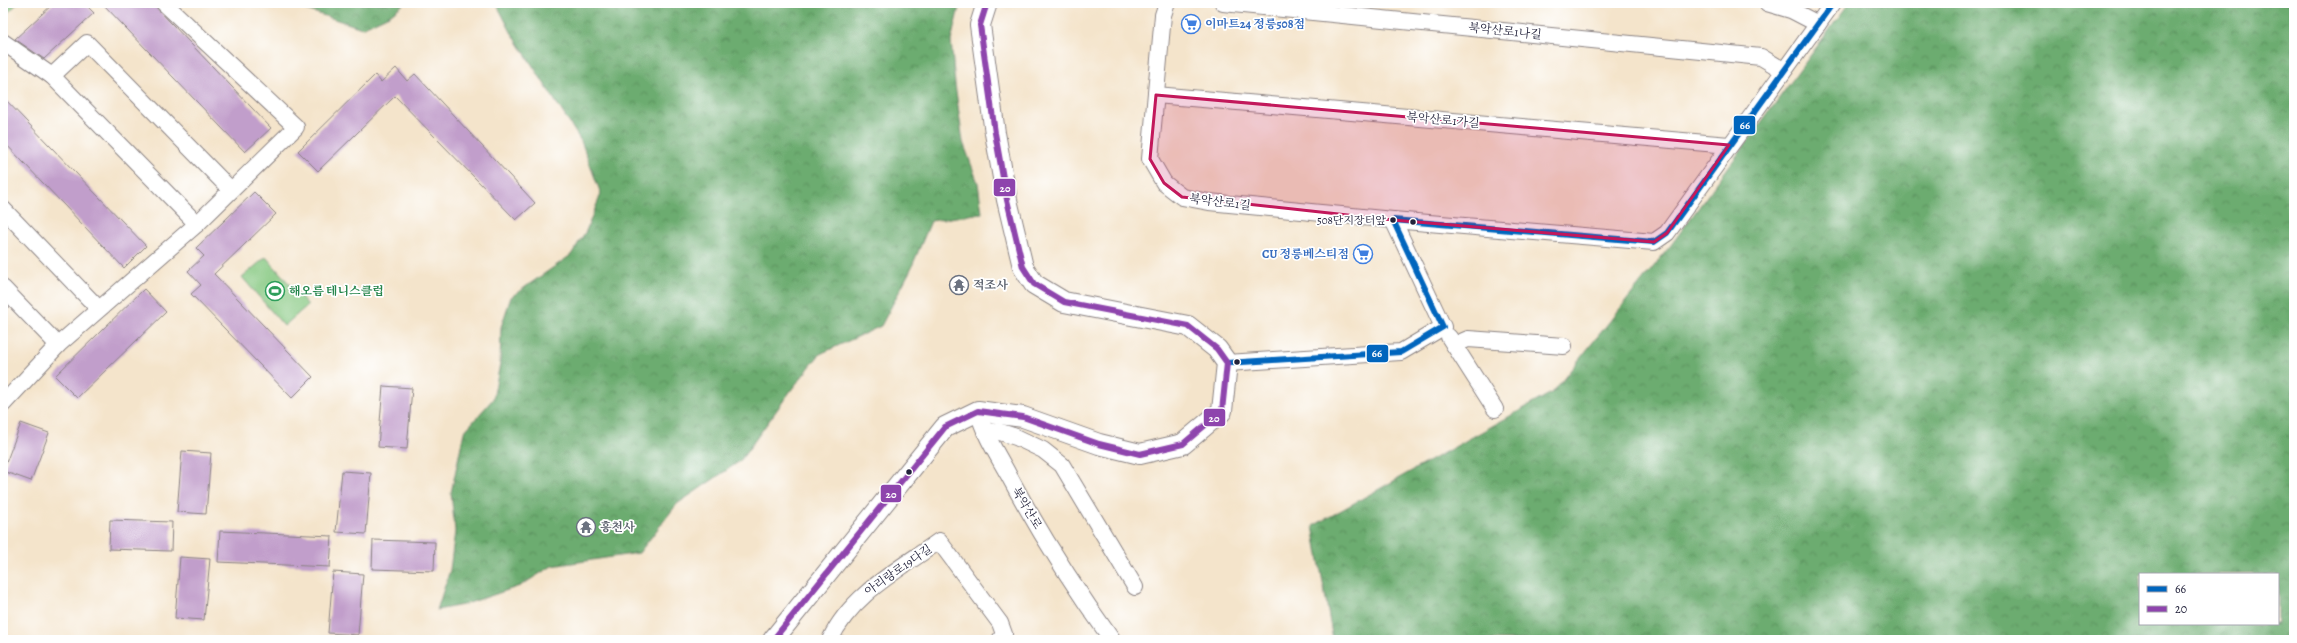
<svg xmlns="http://www.w3.org/2000/svg" width="2297" height="643" viewBox="0 0 2297 643" font-family="Alegreya,'Noto Serif KR',serif">
  <style>
    .forest { fill: url(#forest-crowns); stroke: #476755; fill-rule: evenodd }
    .garden { fill: #86c881; stroke: #54755e }
    .building { fill: #c19ecb }
    .lines { fill: none; stroke-linecap: round; stroke-linejoin: round }
    .minor-casing { stroke: #8b8383; stroke-width: 18 }
    .tertiary-casing { stroke: #8b8383; stroke-width: 22 }
    .minor { stroke: #fff; stroke-width: 16 }
    .tertiary { stroke: #fff; stroke-width: 20 }
    .bus-1-casing { stroke: #fff; stroke-width: 9 }
    .bus-2-casing { stroke: #fff; stroke-width: 9 }
    .bus-1 { stroke: #0065bd; stroke-width: 6 }
    .bus-2 { stroke: #8e44ad; stroke-width: 6 }
    .marked { fill: #c2185b; fill-opacity: 0.2; stroke: #c2185b; stroke-width: 3; stroke-linejoin: round }
    .bus-dot { fill: #22223b; stroke: #fff; stroke-width: 1.5 }
    .labels { text-anchor: middle; stroke-width: 3.5; stroke-linejoin: round; paint-order: stroke }
    .bus-label { font-size: 11px; fill: #22223b; stroke: #fff; text-anchor: end }
    .shop-label { font-size: 12px; font-weight: bold; fill: #366cbe; stroke: #fff; text-anchor: start }
    .street-label { font-size: 12px; fill: #22223b; stroke: #fff }
    .worship-label { font-size: 12px; font-weight: bold; fill: #5b616d; stroke: #fff; text-anchor: start }
    .leisure-label { font-size: 12px; font-weight: bold; fill: #27864d; stroke: #fff; text-anchor: start }
    .line-badge { stroke: #fff; stroke-width: 1.5 }
    .badge-label { font-size: 11px; text-anchor: middle; font-weight: bold; fill: #fff }
  </style>
  <defs>
    <pattern id="forest-crowns" width="20" height="18" patternUnits="userSpaceOnUse"><rect width="20" height="18" fill="#6cac6f"/><path d="M2 6a3 3 0 1 1 6 0M12 15a3 3 0 1 1 6 0" fill="none" stroke="#588c5c"/></pattern>
  </defs>
  <rect width="100%" height="100%" fill="#fff"/>
  <filter id="ink" filterUnits="userSpaceOnUse"><feTurbulence type="fractalNoise" baseFrequency=".025" numOctaves="2"/><feDisplacementMap in="SourceGraphic" scale="8" xChannelSelector="R" yChannelSelector="G"/><feConvolveMatrix kernelMatrix="1 2 1 2 8 2 1 2 1" color-interpolation-filters="sRGB"/></filter>
  <filter id="wash" filterUnits="userSpaceOnUse"><feTurbulence type="fractalNoise" baseFrequency=".012" numOctaves="4" result="noise"/><feDisplacementMap in="SourceGraphic" scale="16" xChannelSelector="R" yChannelSelector="G"/><feGaussianBlur stdDeviation="0.9" result="paint"/><feColorMatrix in="noise" values="0 0 0 0 0 0 0 0 0 0 0 0 0 0 0 0 0 1.4 0 .05"/><feComposite in="paint" operator="in"/></filter>
  <g filter="url(#wash)">
    <rect width="100%" height="100%" fill="#f4e4cb"/>
    <g class="forest">
      <polygon points="285,3 405,3 391,14 362,28"/>
      <polygon points="496,3 960,3 951,41 955,84 963,142 978,183 982,213 931,221 910,271 881,326 820,354 792,389 740,461 677,504 639,553 552,566 520,586 463,605 437,610 450,570 455,531 451,493 464,432 493,399 500,364 501,327 511,297 571,255 586,231 601,194 581,141 511,32"/>
      <path d="M1849 3H2294V640H1333L1313 526 1553 392 1671 245ZM2140 574H2278V624H2140Z"/>
    </g>
    <g class="garden">
      <polygon points="3,3 18,3 3,17"/>
      <polygon points="266,257 308,305 284,326 242,277"/>
    </g>
    <g id="blocks">
      <g class="building">
        <polygon points="54,3 84,3 94,13 44,59 15,39"/>
        <polygon points="102,3 152,3 271,128 245,152"/>
        <polygon points="396,68 407,81 415,74 535,203 516,220 395,96 318,171 298,151 375,75 381,82"/>
        <polygon points="3,97 146,246 124,268 3,141"/>
        <polygon points="254,192 276,214 214,274 313,377 292,398 191,294 201,285 188,271 204,256 196,248"/>
        <polygon points="144,289 166,312 77,398 55,376"/>
        <polygon points="383,386 412,388 407,449 378,447"/>
        <polygon points="21,423 49,433 31,481 3,471"/>
        <polygon points="182,451 211,453 206,514 177,512"/>
        <polygon points="342,471 371,473 366,534 336,532"/>
        <polygon points="110,520 172,522 171,551 109,549"/>
        <polygon points="220,531 332,536 330,567 218,562"/>
        <polygon points="373,540 435,542 434,571 372,569"/>
        <polygon points="180,557 210,559 204,620 175,618"/>
        <polygon points="333,572 363,574 358,635 328,633"/>
      </g>
    </g>
  </g>
  <g filter="url(#ink)">
    <use href="#blocks" fill-opacity="0" stroke="#8b8383" stroke-width="1"/>
    <g class="lines">
      <g class="minor-casing">
        <g id="minor">
          <polyline points="1167,3 1163,15 1150,159 1164,183 1182,197 1209,202 1393,220"/>
          <polyline points="1223,3 1761,57 1783,70"/>
          <polyline points="1767,3 1791,10 1818,24"/>
          <polyline points="3,42 52,76"/>
          <polyline points="1156,95 1729,145"/>
          <polyline points="3,209 98,308"/>
          <polyline points="197,224 52,76 87,43 231,190"/>
          <polyline points="3,288 58,345"/>
          <polyline points="1449,337 1495,409"/>
          <polyline points="1454,345 1468,339 1564,346"/>
          <polyline points="1227,363 1401,352 1443,327 1393,220 1654,242 1667,233 1833,3"/>
          <polyline points="3,404 58,345 197,224 296,127 164,3"/>
          <path d="M978 411C984 434 997 454 1008 474 1039 532 1074 587 1112 640"/>
          <polyline points="985,432 997,431 1016,437 1043,450 1062,465 1135,587"/>
          <path d="M830 640C851 594 900 569 939 541L1000 623 1004 634 1000 640"/>
        </g>
      </g>
      <g class="tertiary-casing">
        <polyline id="tertiary" points="773,640 945,427 978,411 1023,417 1099,444 1140,454 1183,444 1222,411 1227,363 1217,349 1188,326 1064,302 1034,284 1023,267 1007,200 995,133 980,25 987,3"/>
      </g>
      <use href="#minor" class="minor"/>
      <use href="#tertiary" class="tertiary"/>
      <g class="bus-1-casing">
        <polyline id="bus-1" points="1227,363 1401,352 1443,327 1393,220 1654,242 1667,233 1833,3"/>
      </g>
      <g class="bus-2-casing">
        <polyline id="bus-2" points="773,640 945,427 978,411 1023,417 1099,444 1140,454 1183,444 1222,411 1227,363 1217,349 1188,326 1064,302 1034,284 1023,267 1007,200 995,133 980,25 987,3"/>
      </g>
      <use href="#bus-1" class="bus-1"/>
      <use href="#bus-2" class="bus-2"/>
    </g>
  </g>
  <path class="marked" d="M1156 95 1729 145 1667 233 1654 242 1393 220 1182 197 1164 183 1150 159Z"/>
  <defs>
    <g id="supermarket-ring" transform="scale(1)"><circle r="9.5" fill="#fff" stroke="#3f7fe0" stroke-width="1.5"/><path d="M-6-5.5h2.5l.6 2H6L4.5 2H-2.5L-4.4-4H-6ZM-1.5 3.2a1.3 1.3 0 1 0 .1 0ZM3 3.2a1.3 1.3 0 1 0 .1 0Z" fill="#3f7fe0"/></g>
    <g id="temple-ring" transform="scale(1)"><circle r="9.5" fill="#fff" stroke="#6b7280" stroke-width="1.5"/><path d="M0-6L5-2H3V0L6.5 2.5H4V6H1.5V3h-3V6H-4V2.5H-6.5L-3 0V-2H-5Z" fill="#6b7280"/></g>
    <g id="stadium-ring" transform="scale(1)"><circle r="9.5" fill="#fff" stroke="#2e9e5b" stroke-width="1.5"/><path d="M0-5a6.5 5 0 1 0 0 10a6.5 5 0 1 0 0-10ZM-3.5-1.8h7v3.6h-7Z" fill="#2e9e5b"/></g>
  </defs>
  <g fill-rule="evenodd">
    <use href="#supermarket-ring" x="1191" y="24"/>
    <use href="#supermarket-ring" x="1363" y="254"/>
    <use href="#temple-ring" x="959" y="285"/>
    <use href="#stadium-ring" x="275" y="291"/>
    <use href="#temple-ring" x="586" y="527"/>
  </g>
  <g class="bus-dot">
    <circle cx="1393" cy="220" r="3.5"/>
    <circle cx="1413" cy="222" r="3.5"/>
    <circle cx="1237" cy="362" r="3.5"/>
    <circle cx="909" cy="472" r="3.5"/>
  </g>
  <g class="labels">
    <g class="bus-label">
      <text x="1386" y="224">508단지장터앞</text>
    </g>
    <g class="shop-label">
      <text x="1205" y="28">이마트24 정릉508점</text>
      <text x="1349" y="258" text-anchor="end">CU 정릉베스티점</text>
    </g>
    <g class="street-label">
      <text transform="translate(1505 31) rotate(6)" y="4">북악산로1나길</text>
      <text transform="translate(1443 120) rotate(5)" y="4">북악산로1가길</text>
      <text transform="translate(1220 202) rotate(7)" y="4">북악산로1길</text>
      <text transform="translate(1027 508) rotate(59)" y="4">북악산로</text>
      <text transform="translate(898 570) rotate(-35)" y="4">아리랑로19다길</text>
    </g>
    <g class="worship-label">
      <text x="973" y="289">적조사</text>
      <text x="600" y="531">흥천사</text>
    </g>
    <g class="leisure-label">
      <text x="289" y="295">해오름 테니스클럽</text>
    </g>
  </g>
  <g class="line-badge">
    <rect x="1733" y="115" width="23" height="20" rx="4" fill="#0065bd"/>
    <rect x="993" y="178" width="23" height="19" rx="4" fill="#8e44ad"/>
    <rect x="1366" y="344" width="23" height="19" rx="4" fill="#0065bd"/>
    <rect x="1203" y="408" width="23" height="19" rx="4" fill="#8e44ad"/>
    <rect x="880" y="484" width="22" height="19" rx="4" fill="#8e44ad"/>
  </g>
  <g class="badge-label">
    <text x="1745" y="129">66</text>
    <text x="1005" y="192">20</text>
    <text x="1377" y="357">66</text>
    <text x="1214" y="422">20</text>
    <text x="891" y="498">20</text>
  </g>
  <rect width="2297" height="643" fill="none" stroke="#fff" stroke-width="16"/>
  <rect x="2139" y="573" width="140" height="52" fill="#ffffff" stroke="#a7a7b1"/>
  <rect x="2147" y="586" width="20" height="6" fill="#0065bd" stroke="#a7a7b1"/>
  <text x="2175" y="593" font-size="12" fill="#22223b">66</text>
  <rect x="2147" y="606" width="20" height="6" fill="#8e44ad" stroke="#a7a7b1"/>
  <text x="2175" y="613" font-size="12" fill="#22223b">20</text>
</svg>
